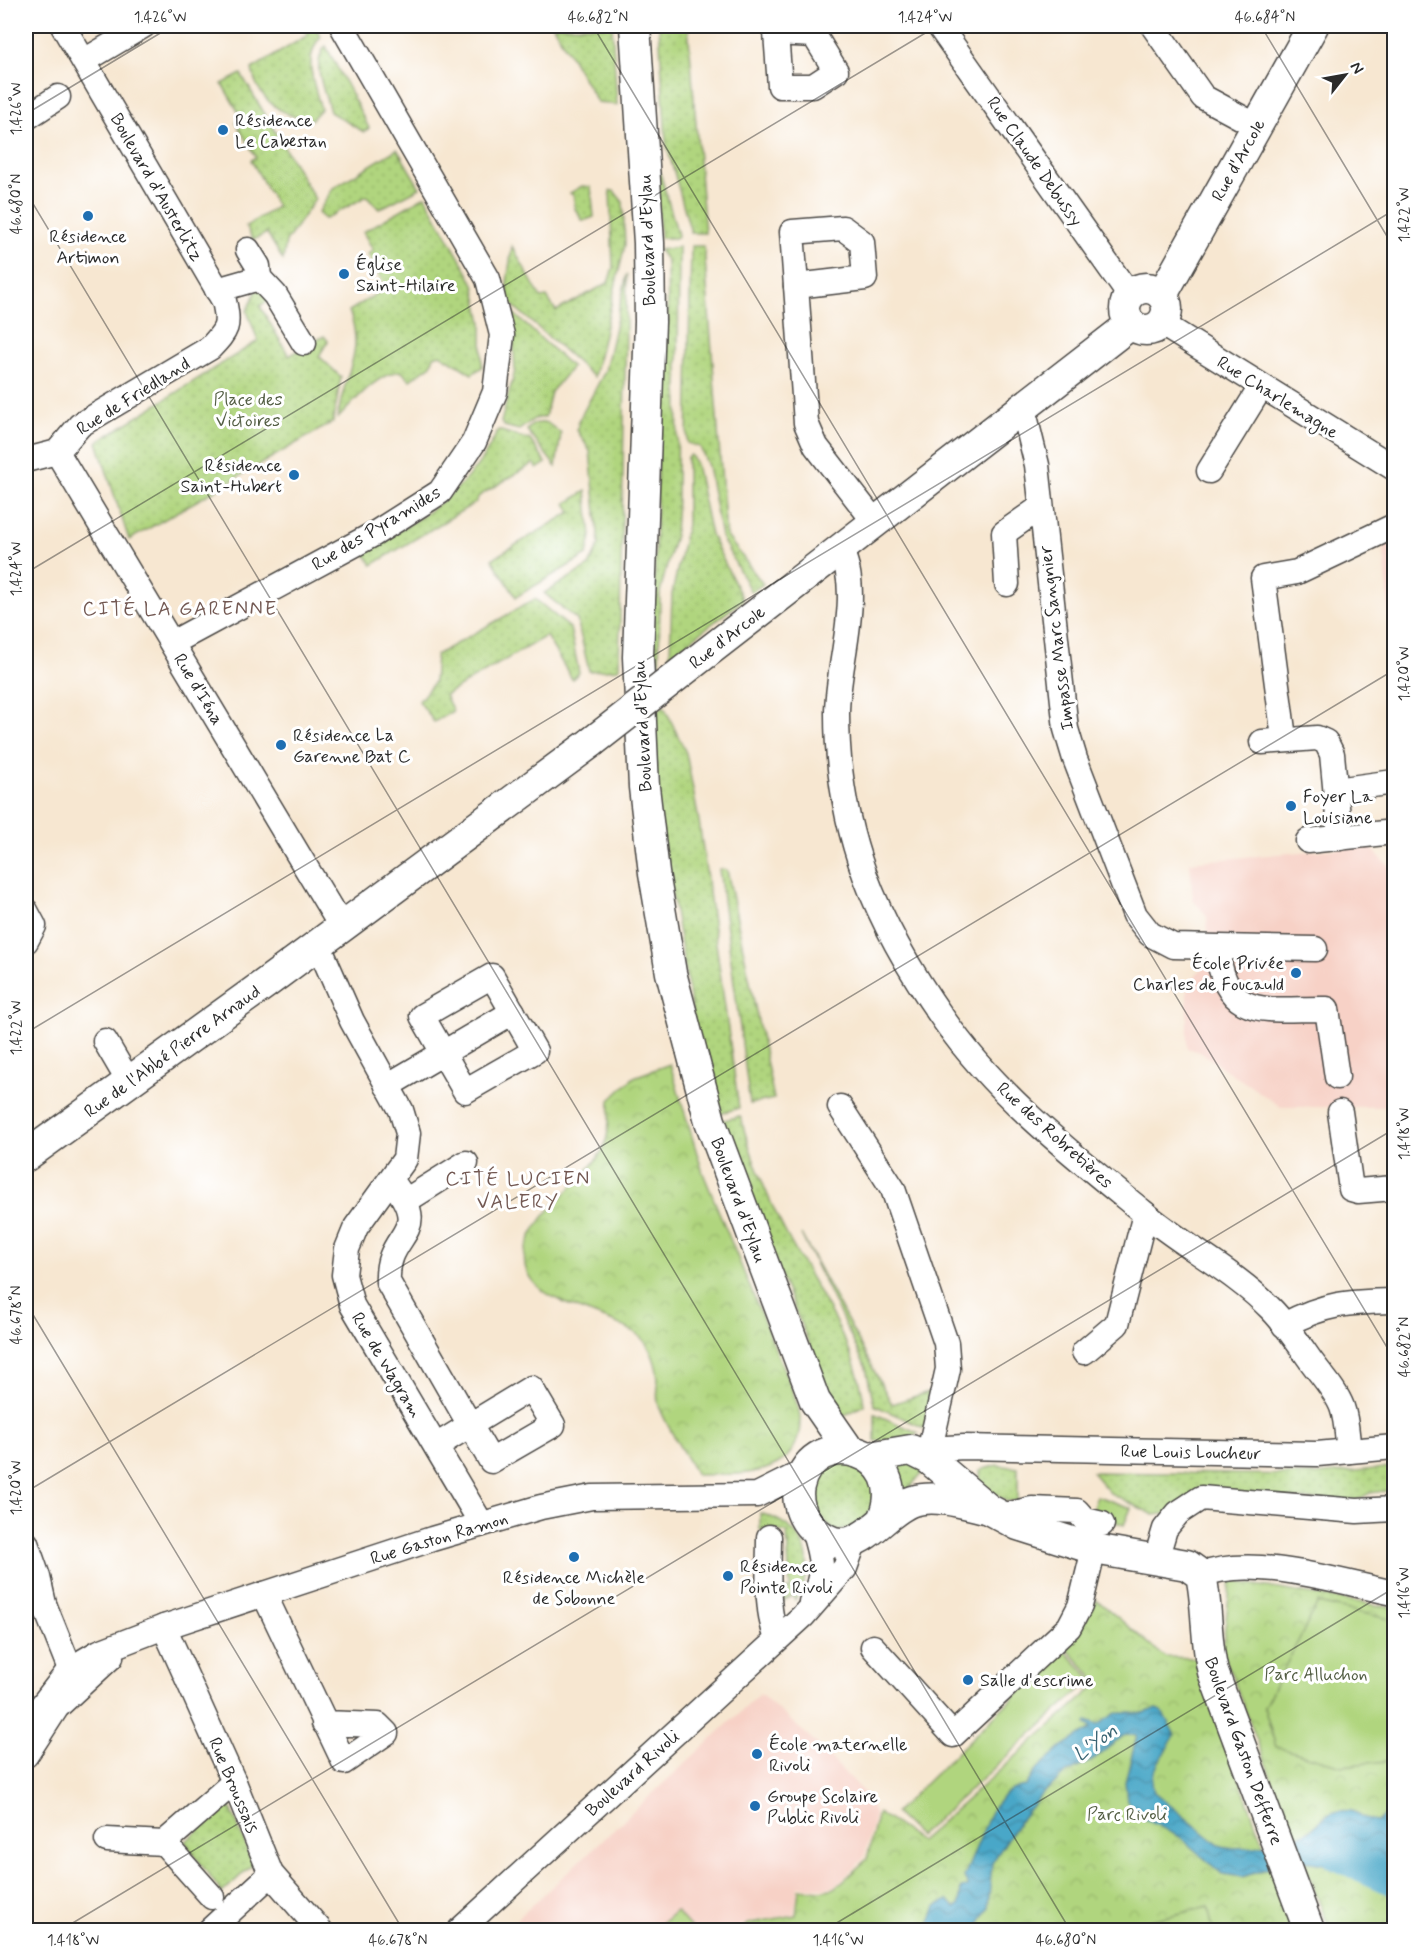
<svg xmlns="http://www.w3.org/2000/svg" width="1420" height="1956" viewBox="0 0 1420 1956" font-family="Mynerve,sans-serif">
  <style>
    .built { fill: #f7d1c6 }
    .grass { fill: url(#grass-dots); stroke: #6e8054; stroke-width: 1.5 }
    .park { fill: url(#park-crowns); stroke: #6e8054; stroke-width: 1.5 }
    .pitch { fill: #b0d57e; stroke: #6e8054; stroke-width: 1.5 }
    .water { fill: url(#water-waves); stroke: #3a697a; stroke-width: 1.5 }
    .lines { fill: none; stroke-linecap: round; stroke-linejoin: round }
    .river { stroke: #4aa7c8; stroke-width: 32 }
    .minor-casing { stroke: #4a4744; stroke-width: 27 }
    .major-casing { stroke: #4a4744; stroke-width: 33 }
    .minor { stroke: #fff; stroke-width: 24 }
    .major { stroke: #fff; stroke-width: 30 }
    .major-bridge-casing { stroke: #4a4744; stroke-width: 33; stroke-linecap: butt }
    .major-bridge { stroke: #fff; stroke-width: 30 }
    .ticks { fill: none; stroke: #2b2b2b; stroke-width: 1.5; stroke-opacity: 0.45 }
    .poi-dot { fill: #1f6fb2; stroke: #fff; stroke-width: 2 }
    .labels { text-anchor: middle; stroke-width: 6; stroke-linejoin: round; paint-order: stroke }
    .poi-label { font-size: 18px; fill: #2b2b2b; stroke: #fff; text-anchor: start }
    .street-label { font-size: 18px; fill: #2b2b2b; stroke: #fff }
    .park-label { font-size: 18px; fill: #535e44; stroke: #fff }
    .neighbourhood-label { font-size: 20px; letter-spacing: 1.5px; fill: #735953; stroke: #fff }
    .water-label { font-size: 20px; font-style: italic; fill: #396372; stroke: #fff }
    .neatline { fill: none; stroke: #2b2b2b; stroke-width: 2 }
    .ticks-label { font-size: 15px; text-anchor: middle; fill: #2b2b2b }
  </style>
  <defs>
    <pattern id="grass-dots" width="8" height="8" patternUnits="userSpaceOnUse" patternTransform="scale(1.5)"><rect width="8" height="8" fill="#b0d57e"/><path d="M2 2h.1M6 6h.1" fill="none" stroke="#98b76d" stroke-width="1.8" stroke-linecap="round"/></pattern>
    <pattern id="park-crowns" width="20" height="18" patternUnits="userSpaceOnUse" patternTransform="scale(1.5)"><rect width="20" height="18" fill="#b0d57e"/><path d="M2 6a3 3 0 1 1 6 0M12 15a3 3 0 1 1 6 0" fill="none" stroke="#98b76d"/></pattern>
    <pattern id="water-waves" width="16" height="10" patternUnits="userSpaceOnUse" patternTransform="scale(1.5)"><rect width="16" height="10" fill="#4aa7c8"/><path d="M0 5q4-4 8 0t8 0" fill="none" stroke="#3e88a3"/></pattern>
  </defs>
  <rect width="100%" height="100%" fill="#fff"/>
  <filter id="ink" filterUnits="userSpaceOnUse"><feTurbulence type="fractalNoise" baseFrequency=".0167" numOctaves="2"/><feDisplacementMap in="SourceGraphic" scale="12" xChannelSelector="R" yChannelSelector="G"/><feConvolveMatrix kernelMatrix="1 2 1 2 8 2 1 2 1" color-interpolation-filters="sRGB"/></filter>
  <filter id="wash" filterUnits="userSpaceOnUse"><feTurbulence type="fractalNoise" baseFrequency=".008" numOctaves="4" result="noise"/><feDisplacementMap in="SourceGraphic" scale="24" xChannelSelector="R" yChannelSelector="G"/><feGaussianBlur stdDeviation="1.35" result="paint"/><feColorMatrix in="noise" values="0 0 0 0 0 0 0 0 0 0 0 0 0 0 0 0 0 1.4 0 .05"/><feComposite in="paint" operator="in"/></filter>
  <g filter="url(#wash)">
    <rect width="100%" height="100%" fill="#f7e7d1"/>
    <g class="built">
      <polygon points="1394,538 1394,662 1383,544"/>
      <polygon points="1369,846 1394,871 1394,1107 1281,1107 1200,1052 1187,1048 1187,986 1208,960 1207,916 1193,900 1190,862"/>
      <polygon points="760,1694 814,1741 867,1796 875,1815 864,1858 835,1886 821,1888 798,1886 794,1914 750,1921 734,1930 523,1930 515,1921"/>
    </g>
    <g class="grass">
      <path d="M302 26H314L321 36C302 59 314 83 321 109L311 120C282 117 257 99 252 69L308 35Z"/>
      <polygon points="553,26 612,26 617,105 597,102"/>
      <polygon points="659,26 688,26 705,233 691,233 666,143"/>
      <path d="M326 46 369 128 364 132 330 112C325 91 310 63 326 46Z"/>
      <polygon points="241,74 315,199 286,242 283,260 267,233 253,240 246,226 277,207 251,160 256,157 236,123 242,118 222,84"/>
      <polygon points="397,149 420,188 379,209 367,196 325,219 318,213 333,188"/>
      <polygon points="656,159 678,235 677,238 660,238"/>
      <polygon points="582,186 591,187 594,217 583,221 575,209 574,196 570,193"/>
      <polygon points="610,191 614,191 623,202 625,245 594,377 509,302 507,283 512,246 541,298 547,297 556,311 608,283 613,268"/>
      <path d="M425 196 474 284 482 322V367L472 374 440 354 434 356 431 365 410 380 401 371C376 374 355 401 338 418 342 375 366 354 349 311L386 288 368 254 373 250 363 232Z"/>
      <polygon points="691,246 704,246 726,535 763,584 751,592 721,537 708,466 700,447 687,443"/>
      <polygon points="679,247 677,499 675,535 660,592 659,667 652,671 661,338 668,323 667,261 659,250"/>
      <polygon points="627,274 619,669 589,671 577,620 544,593 589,566 599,544 590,451 577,430 579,420 605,371"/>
      <polygon points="258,287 270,299 260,306 289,356 324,336 328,341 319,356 341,377 333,422 129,540 97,442 258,341 247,311"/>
      <polygon points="512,312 572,367 551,392 545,417 534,419 519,430 504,426 501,422 515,371"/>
      <polygon points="546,422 561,433 556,467 527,430 533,424"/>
      <path d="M498 430 530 440 546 463 537 469 534 463 479 496 475 503 372 565 364 552C420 518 470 493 498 430Z"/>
      <polygon points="691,455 696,464 711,535 743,600 670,656 672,594 687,524 687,457"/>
      <polygon points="586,491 591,536 587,555 516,597 492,559 571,512 566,503"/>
      <polygon points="535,599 570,628 579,673 572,679 546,636 445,695 453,711 434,722 419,701 434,682 436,655"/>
      <polygon points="664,706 686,753 699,821 739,1108 718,1114 696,1033 657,806 653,714"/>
      <polygon points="719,869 727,870 774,1099 750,1104"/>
      <path d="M740 1116C752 1158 768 1201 789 1239 815 1288 859 1350 864 1405L840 1418 758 1221 721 1121Z"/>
      <polygon points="801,1234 892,1404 935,1390 924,1428 874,1405 866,1368"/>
      <polygon points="875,1414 919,1433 904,1440 875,1441"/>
      <polygon points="848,1455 883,1487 863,1526 834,1531 809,1502 822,1463"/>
      <polygon points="894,1461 927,1467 903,1496 901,1475"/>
      <polygon points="997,1465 1018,1468 1018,1501 1005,1501 980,1482 980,1470"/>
      <polygon points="1394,1467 1394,1490 1370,1493 1353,1502 1196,1494 1172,1513 1154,1515 1110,1493 1092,1472 1316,1475"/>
      <path d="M760 1513C804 1526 821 1559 795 1600L792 1596 779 1604 776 1588 790 1590 787 1532 760 1530Z"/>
      <polygon points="229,1803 253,1864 222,1893 185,1842"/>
    </g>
    <g class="park">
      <path d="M670 1064 703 1173 791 1387C794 1397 800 1409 800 1419 801 1480 738 1474 696 1475 684 1452 668 1430 659 1406 656 1399 658 1391 658 1384 658 1366 651 1345 638 1335 605 1309 499 1302 530 1238 546 1204 580 1185 600 1154 610 1139 609 1117 610 1100L634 1077Z"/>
      <polygon points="1231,1581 1394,1608 1394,1930 1330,1930 1222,1650"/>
      <polygon points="1097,1600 1165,1657 1196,1658 1294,1930 739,1930 750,1923 796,1915 799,1889 821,1891 835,1888 867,1859 878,1812 920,1841 1099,1683 1067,1649"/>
    </g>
    <g class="pitch">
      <polygon points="1097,1496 1131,1508 1124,1525 1091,1513"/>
      <polygon points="1318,1603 1394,1620 1394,1760 1342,1766 1276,1747 1264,1707"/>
      <polygon points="1063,1649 1092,1679 919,1836 895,1813"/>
      <polygon points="1208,1907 1213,1930 1108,1930"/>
      <polygon points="676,1911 693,1930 654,1930"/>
    </g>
    <path class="water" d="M1156 1709 1162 1711 1175 1735C1166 1753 1146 1772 1154 1792L1219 1845C1240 1853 1290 1842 1309 1831 1320 1824 1324 1813 1339 1811 1361 1808 1361 1821 1377 1822L1385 1814 1394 1794V1845L1374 1875 1368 1878 1355 1870 1295 1859 1243 1877 1222 1874 1180 1837 1141 1817 1127 1801 1125 1782 1137 1736 1126 1734 1091 1761 1065 1774 1039 1797 1018 1823 992 1863 988 1909 976 1929 927 1930 936 1906 948 1900 955 1907 959 1905 961 1888 968 1887 964 1877 992 1809C1001 1797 1011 1787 1026 1786L1035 1771 1063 1746 1092 1728 1086 1724 1087 1721 1098 1725 1116 1713H1143Z"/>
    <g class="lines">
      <polyline class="river" points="1338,1855 1394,1880"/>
    </g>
  </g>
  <g filter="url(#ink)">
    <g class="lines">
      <g class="minor-casing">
        <g id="minor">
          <polyline points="939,26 1130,296"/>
          <polyline points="1153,26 1203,97 1257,126"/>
          <polygon points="776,33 814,35 836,71 813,86 780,86"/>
          <polyline points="84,61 143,26"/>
          <polyline points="26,118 58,97"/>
          <polygon points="843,228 862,242 865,278 796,286 792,232"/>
          <polyline points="259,278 275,295 304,343"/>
          <polyline points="796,286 806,423 816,446 874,521"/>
          <polyline points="217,290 259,278 258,266 248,250"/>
          <polyline points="1162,324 1394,468"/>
          <polyline points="1019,411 1026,420 1037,465 1066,729 1075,759 1135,915 1150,934 1173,946 1315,949"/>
          <polyline points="57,452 341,926"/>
          <path d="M26 460 57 452 80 425 210 348C227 330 230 326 224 301L63 26"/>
          <polyline points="1209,471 1261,387"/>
          <path d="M840 549C864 593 837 664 837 713 837 834 876 923 944 1020 996 1095 1073 1155 1143 1212 1183 1246 1234 1271 1271 1309 1286 1324 1299 1344 1311 1361 1322 1376 1336 1391 1342 1407 1347 1421 1347 1437 1349 1451"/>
          <polyline points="1007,584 1004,533 1041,507"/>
          <polyline points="172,643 374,534 440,492 474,442 495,392 502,335 488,279 342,26"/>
          <polyline points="1284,738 1263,578 1297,572 1394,526"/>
          <polyline points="1262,742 1317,738 1326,742 1332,754 1340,838"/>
          <polyline points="1336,790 1394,782"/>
          <polyline points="1308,841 1394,832"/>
          <polyline points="26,911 34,926 26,941"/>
          <polyline points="318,944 352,1021 401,1110 408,1133 405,1159 356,1227 347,1249 344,1275 352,1305 481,1523"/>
          <path d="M1217 948C1225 1023 1267 1008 1327 1009L1337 1077"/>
          <polygon points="492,976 535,1051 465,1091 422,1016"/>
          <polyline points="105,1041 129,1082"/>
          <polyline points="387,1086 513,1012"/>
          <polyline points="840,1107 893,1189 946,1343 948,1369 930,1448"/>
          <polyline points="1340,1112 1351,1189 1358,1191 1394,1188"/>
          <path d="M391 1180C436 1237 385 1229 388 1282L470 1425 436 1446"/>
          <polyline points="407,1200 466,1163"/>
          <path d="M1284 1325C1326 1303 1348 1302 1394 1301"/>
          <polyline points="1084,1352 1117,1324 1145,1214"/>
          <polygon points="531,1388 553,1425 491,1461 470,1425"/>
          <polyline points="911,1450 964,1447 1317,1454 1394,1447"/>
          <polyline points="1001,1516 1032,1509 1077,1511 1085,1520 1102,1524"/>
          <path d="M769 1537C769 1571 765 1607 777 1639"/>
          <polyline points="26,1543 38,1577 44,1604"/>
          <polyline points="1156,1559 1165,1529 1178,1513 1201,1498 1357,1511 1394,1509"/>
          <path d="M1201 1575C1253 1554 1339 1582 1394 1593"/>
          <polyline points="264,1594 344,1762 386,1733 378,1725 324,1723"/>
          <polyline points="26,1602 44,1604 70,1669 76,1676"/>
          <path d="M811 1602C826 1574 822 1558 813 1530"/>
          <polyline points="164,1627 234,1782 271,1874 320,1930"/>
          <polyline points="873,1647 953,1735 1069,1627 1080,1606 1094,1549"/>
          <polyline points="26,1726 70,1669 99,1652 164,1627 432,1539 541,1507 592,1497 757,1495 805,1471"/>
          <polyline points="26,1755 57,1707 111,1657"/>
          <polyline points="107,1840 164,1843"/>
          <polyline points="212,1897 164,1843 234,1782"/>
          <polyline points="210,1930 271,1874"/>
          <polyline points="460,1930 803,1616 845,1568 855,1540"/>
        </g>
      </g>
      <g class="major-casing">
        <g id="major">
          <polyline points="635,26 649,243 650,322 638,657 644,787 654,873 671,973 710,1121 815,1401 849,1450"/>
          <circle cx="1146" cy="309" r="21"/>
          <polyline points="1162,295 1313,26"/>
          <polyline points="705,654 1131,324"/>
          <polyline points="26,1156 266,983 592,742"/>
          <path d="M869 1457 911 1450 929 1459 988 1509 1018 1525 1094 1549 1187 1565 1201 1575C1208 1607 1205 1640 1213 1672L1309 1930"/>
          <path d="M883 1520C914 1450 813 1422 799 1486 796 1500 801 1517 812 1528 854 1570 879 1512 913 1501 935 1494 964 1503 985 1508"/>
        </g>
      </g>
      <use href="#minor" class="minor"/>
      <use href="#major" class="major"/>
      <g class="major-bridge-casing">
        <polyline id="major-bridge" points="592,742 705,654"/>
      </g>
      <use href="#major-bridge" class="major-bridge"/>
    </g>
  </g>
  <path class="ticks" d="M593 26 1394 1359M1261 26 1394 248M26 114 172 26M26 192 1070 1930M26 573 937 26M26 1033 1394 210M26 1303 403 1930M26 1492 1394 670M61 1930 1394 1129M825 1930 1394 1588"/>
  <g class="poi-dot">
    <circle cx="223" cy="130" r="6"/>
    <circle cx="88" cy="216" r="6"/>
    <circle cx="344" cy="274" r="6"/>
    <circle cx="294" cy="475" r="6"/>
    <circle cx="281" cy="745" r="6"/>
    <circle cx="1291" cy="806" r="6"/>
    <circle cx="1296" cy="973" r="6"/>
    <circle cx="574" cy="1557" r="6"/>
    <circle cx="728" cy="1576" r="6"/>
    <circle cx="968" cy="1680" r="6"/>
    <circle cx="757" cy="1754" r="6"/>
    <circle cx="755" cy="1806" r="6"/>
  </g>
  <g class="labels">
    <g class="poi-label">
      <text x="235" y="126">Résidence<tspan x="235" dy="21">Le Cabestan</tspan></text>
      <text x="88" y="242" text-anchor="middle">Résidence<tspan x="88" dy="21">Artimon</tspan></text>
      <text x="356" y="270">Église<tspan x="356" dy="21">Saint-Hilaire</tspan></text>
      <text x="282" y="471" text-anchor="end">Résidence<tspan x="282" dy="21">Saint-Hubert</tspan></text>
      <text x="293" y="741">Résidence La<tspan x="293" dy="21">Garenne Bat C</tspan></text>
      <text x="1303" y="802">Foyer La<tspan x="1303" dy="21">Louisiane</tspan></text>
      <text x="1284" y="969" text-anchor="end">École Privée<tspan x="1284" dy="21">Charles de Foucauld</tspan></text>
      <text x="740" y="1572">Résidence<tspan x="740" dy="21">Pointe Rivoli</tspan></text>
      <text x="574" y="1583" text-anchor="middle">Résidence Michèle<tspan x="574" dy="21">de Sobonne</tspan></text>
      <text x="980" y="1686">Salle d'escrime</text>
      <text x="769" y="1750">École maternelle<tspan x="769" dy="21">Rivoli</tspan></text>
      <text x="767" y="1802">Groupe Scolaire<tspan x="767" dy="21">Public Rivoli</tspan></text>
    </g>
    <g class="street-label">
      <text transform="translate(1238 160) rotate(-61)" y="6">Rue d'Arcole</text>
      <text transform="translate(1035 161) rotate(55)" y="6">Rue Claude Debussy</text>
      <text transform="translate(157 187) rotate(60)" y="6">Boulevard d'Austerlitz</text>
      <text transform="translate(647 240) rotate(-92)" y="6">Boulevard d'Eylau</text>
      <text transform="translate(133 396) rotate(-32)" y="6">Rue de Friedland</text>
      <text transform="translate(1278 397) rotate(32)" y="6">Rue Charlemagne</text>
      <text transform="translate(376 528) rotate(-31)" y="6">Rue des Pyramides</text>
      <text transform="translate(727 637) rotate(-38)" y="6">Rue d'Arcole</text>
      <text transform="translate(1056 638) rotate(-97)" y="6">Impasse Marc Sangnier</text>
      <text transform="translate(199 689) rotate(59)" y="6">Rue d'Iéna</text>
      <text transform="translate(642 726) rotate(-93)" y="6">Boulevard d'Eylau</text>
      <text transform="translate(172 1051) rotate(-36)" y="6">Rue de l'Abbé Pierre Arnaud</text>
      <text transform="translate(1055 1135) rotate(42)" y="6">Rue des Robretières</text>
      <text transform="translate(739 1200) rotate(70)" y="6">Boulevard d'Eylau</text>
      <text transform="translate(387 1365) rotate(59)" y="6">Rue de Wagram</text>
      <text transform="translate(1191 1452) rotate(1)" y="6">Rue Louis Loucheur</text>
      <text transform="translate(439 1538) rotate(-17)" y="6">Rue Gaston Ramon</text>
      <text transform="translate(1244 1751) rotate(70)" y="6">Boulevard Gaston Defferre</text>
      <text transform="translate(632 1773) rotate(-42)" y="6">Boulevard Rivoli</text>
      <text transform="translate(234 1785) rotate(67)" y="6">Rue Broussais</text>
    </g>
    <g class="park-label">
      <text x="248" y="405">Place des<tspan x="248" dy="21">Victoires</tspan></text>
      <text x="1316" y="1680">Parc Alluchon</text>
      <text x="1127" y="1820">Parc Rivoli</text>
    </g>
    <g class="neighbourhood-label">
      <text x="180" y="615">CITÉ LA GARENNE</text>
      <text x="518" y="1185">CITÉ LUCIEN<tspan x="518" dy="23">VALERY</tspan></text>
    </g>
    <g class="water-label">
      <text transform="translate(1095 1742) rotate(-36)" y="7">L'Yon</text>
    </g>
  </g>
  <rect width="1420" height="1956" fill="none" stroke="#fff" stroke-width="66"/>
  <g transform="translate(1345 75) rotate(59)" stroke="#ffffff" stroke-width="4.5" paint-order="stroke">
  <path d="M0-4.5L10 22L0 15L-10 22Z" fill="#2b2b2b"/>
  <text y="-9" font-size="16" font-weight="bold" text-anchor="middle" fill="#2b2b2b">N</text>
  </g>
  <rect x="33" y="33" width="1354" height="1890" class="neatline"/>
  <g class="ticks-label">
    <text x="160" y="22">1.426°W</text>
    <text x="598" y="22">46.682°N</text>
    <text x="925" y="22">1.424°W</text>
    <text x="1265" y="22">46.684°N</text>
    <text transform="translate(16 109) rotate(-90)" y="5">1.426°W</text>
    <text transform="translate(16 204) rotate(-90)" y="5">46.680°N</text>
    <text transform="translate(1404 215) rotate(-90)" y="5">1.422°W</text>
    <text transform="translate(16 569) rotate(-90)" y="5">1.424°W</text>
    <text transform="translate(1404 674) rotate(-90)" y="5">1.420°W</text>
    <text transform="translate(16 1028) rotate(-90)" y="5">1.422°W</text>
    <text transform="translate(1404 1134) rotate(-90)" y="5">1.418°W</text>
    <text transform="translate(16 1315) rotate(-90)" y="5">46.678°N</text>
    <text transform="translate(1404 1347) rotate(-90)" y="5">46.682°N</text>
    <text transform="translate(16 1488) rotate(-90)" y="5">1.420°W</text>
    <text transform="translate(1404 1593) rotate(-90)" y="5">1.416°W</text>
    <text x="73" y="1945">1.418°W</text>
    <text x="398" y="1945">46.678°N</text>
    <text x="838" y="1945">1.416°W</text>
    <text x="1066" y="1945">46.680°N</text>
  </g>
</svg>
